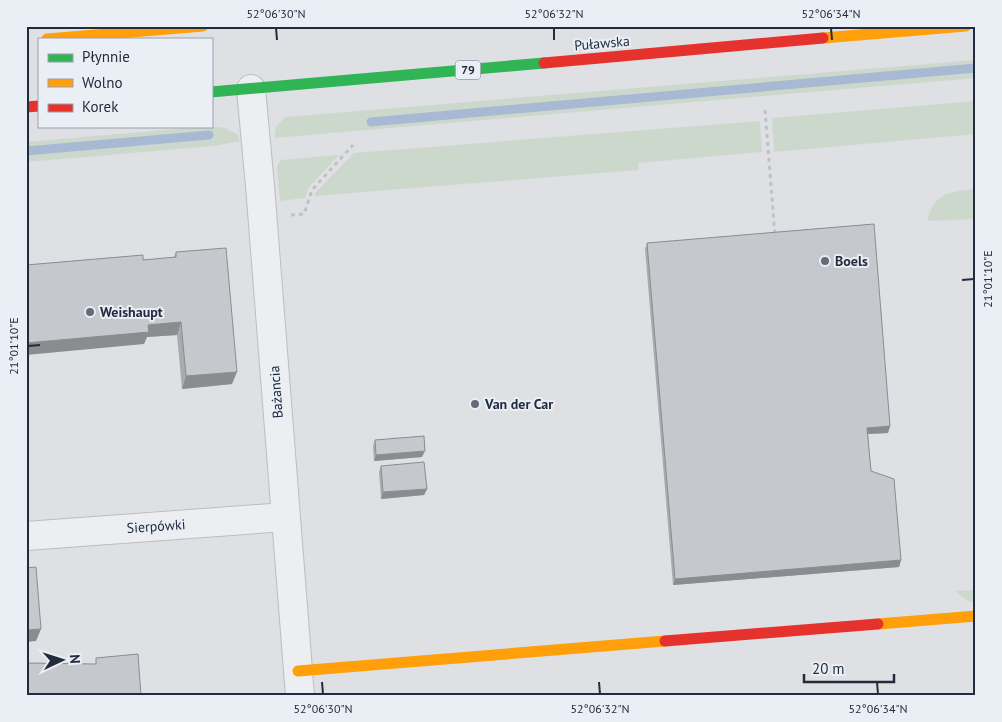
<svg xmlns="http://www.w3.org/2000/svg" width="1002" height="722" viewBox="0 0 1002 722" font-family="'PT Sans',sans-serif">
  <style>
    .green { fill: #cdd8cd }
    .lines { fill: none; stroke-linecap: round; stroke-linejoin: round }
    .stream { stroke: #a8bad3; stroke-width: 9 }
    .street-casing { stroke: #bbbdc2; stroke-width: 30 }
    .path { stroke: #c0c1c7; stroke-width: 3; stroke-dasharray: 4 4; stroke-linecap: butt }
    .street { stroke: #edeef1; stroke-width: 28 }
    .fast { stroke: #30b455; stroke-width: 11 }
    .slow { stroke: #ff9f0a; stroke-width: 11 }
    .jam { stroke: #e5322d; stroke-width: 11 }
    .wall { fill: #a9acaf }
    .shaded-wall { fill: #8a8c8f }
    .building { fill: #c5c8cc; stroke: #8a8c8f }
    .ticks { fill: none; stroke: #232c3e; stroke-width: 2 }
    .poi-dot { fill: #646b78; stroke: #eaeef5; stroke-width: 2 }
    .labels { text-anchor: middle; stroke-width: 4; stroke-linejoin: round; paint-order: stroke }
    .shield { fill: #eaeef5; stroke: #5f6675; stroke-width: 1 }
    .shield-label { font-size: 12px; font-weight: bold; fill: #232c3e }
    .street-label { font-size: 14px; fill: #232c3e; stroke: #eaeef5 }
    .poi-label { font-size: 14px; font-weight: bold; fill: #232c3e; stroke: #eaeef5; text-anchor: start }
    .neatline { fill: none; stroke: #232c3e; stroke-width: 2 }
    .ticks-label { font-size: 12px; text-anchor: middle; fill: #232c3e }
  </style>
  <rect width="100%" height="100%" fill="#dee0e4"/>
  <g class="green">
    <polygon points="976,60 976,78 274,138 276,127 285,117"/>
    <polygon points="976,101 976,134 774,152 772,118"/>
    <polygon points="760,121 762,152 638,163 639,170 315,196 315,193 354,153"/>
    <polygon points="209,126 224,128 237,134 240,141 214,146 26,162 26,142"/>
    <polygon points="339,155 309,187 305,198 280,201 277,166 281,160"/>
    <path d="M976 189V219L927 221C935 192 949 192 976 189Z"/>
    <polygon points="976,590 976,604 965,599 956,591"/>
  </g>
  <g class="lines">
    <g class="stream">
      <polyline points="371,122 976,68"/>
      <polyline points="26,151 209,135"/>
    </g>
    <g class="street-casing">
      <g id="street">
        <polyline points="251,89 260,186 300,696"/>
        <polyline points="26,536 285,517"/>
      </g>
    </g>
    <g class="path">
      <polyline points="765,110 775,236"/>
      <polyline points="291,215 304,214 312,190 353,145"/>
    </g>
    <use href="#street" class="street"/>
    <polyline class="fast" points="211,92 544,63"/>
    <g class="slow">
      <polyline points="823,38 966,26"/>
      <polyline points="47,39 203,26"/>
      <polyline points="878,624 976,616"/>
      <polyline points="298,671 665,641"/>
    </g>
    <g class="jam">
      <polyline points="544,63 823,38"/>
      <polyline points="26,107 39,106"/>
      <polyline points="665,641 878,624"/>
    </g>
  </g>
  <g class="wall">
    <polygon points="647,243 890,426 888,433 868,434 871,471 901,560 899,567 673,585 645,249"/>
    <polygon points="176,252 232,384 182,389 177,335 147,337 144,344"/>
    <polygon points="375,440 422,457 374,461 373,446"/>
    <polygon points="381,466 427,489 424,495 381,499 379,472"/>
  </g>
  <g class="shaded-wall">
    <polygon points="181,322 177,335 147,337 144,344 26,355 26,343 148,325"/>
    <polygon points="237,372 232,384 182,389 186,376"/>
    <polygon points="890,426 888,433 865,434 867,428"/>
    <polygon points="425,451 422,457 374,461 376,455"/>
    <polygon points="427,489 424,495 381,499 383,492"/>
    <polygon points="901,560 899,567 673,585 675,579"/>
    <polygon points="41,629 36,641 26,642 26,630"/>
  </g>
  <g class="building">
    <polygon points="874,224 890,426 867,428 871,471 894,479 901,560 675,579 647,243"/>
    <polygon points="226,248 237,372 186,376 181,322 148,325 149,332 26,343 26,265 143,255 143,260 176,257 176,252"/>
    <polygon points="424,436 425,451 376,455 375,440"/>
    <polygon points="424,462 427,489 383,492 381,466"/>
    <polygon points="36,567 41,629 26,630 26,568"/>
    <polygon points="138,654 141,696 26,696 26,663 96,664 96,658"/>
  </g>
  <path class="ticks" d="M276 28 277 40M554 28V40M831 28 832 40M962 280 974 279M28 346 40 345M322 682 323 694M599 682 600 694M877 682 878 694"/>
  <g class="poi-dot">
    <circle cx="825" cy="261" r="5"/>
    <circle cx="90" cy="312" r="5"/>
    <circle cx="475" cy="404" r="5"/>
  </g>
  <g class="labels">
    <rect class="shield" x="455.5" y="60.5" width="25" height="19" rx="4"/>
    <g class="shield-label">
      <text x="468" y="74">79</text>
    </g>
    <g class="street-label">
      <text transform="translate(602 43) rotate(-5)" y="5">Puławska</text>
      <text transform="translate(276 392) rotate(-94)" y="5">Bażancia</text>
      <text transform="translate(156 526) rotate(-4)" y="5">Sierpówki</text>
    </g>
    <g class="poi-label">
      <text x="835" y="266">Boels</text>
      <text x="100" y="317">Weishaupt</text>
      <text x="485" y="409">Van der Car</text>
    </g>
  </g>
  <rect width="1002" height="722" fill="none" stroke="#eaeef5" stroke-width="55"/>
  <rect x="38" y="38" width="175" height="90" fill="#eaeef5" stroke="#9aa0ac"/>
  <rect x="48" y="54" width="25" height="8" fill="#30b455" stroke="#9aa0ac"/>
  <text x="82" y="62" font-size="15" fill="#232c3e">Płynnie</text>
  <rect x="48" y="79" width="25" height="8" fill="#ff9f0a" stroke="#9aa0ac"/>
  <text x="82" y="88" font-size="15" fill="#232c3e">Wolno</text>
  <rect x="48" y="104" width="25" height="8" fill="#e5322d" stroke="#9aa0ac"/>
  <text x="82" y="112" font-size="15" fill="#232c3e">Korek</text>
  <g transform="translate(62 660) rotate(86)" stroke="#eaeef5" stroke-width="4" paint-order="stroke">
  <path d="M0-4L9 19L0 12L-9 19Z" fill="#232c3e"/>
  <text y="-8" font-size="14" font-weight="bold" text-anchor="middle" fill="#232c3e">N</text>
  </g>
  <path d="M804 674v8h90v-8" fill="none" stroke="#232c3e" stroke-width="2.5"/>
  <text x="812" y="674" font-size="15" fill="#232c3e" stroke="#eaeef5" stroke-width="4" paint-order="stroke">20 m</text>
  <rect x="28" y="28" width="946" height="666" class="neatline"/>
  <g class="ticks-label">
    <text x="276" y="18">52°06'30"N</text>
    <text x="554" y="18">52°06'32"N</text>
    <text x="831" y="18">52°06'34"N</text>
    <text transform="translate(988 279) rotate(-90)" y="4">21°01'10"E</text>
    <text transform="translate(14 346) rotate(-90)" y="4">21°01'10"E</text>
    <text x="323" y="713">52°06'30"N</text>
    <text x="600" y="713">52°06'32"N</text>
    <text x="878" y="713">52°06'34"N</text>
  </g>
</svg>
